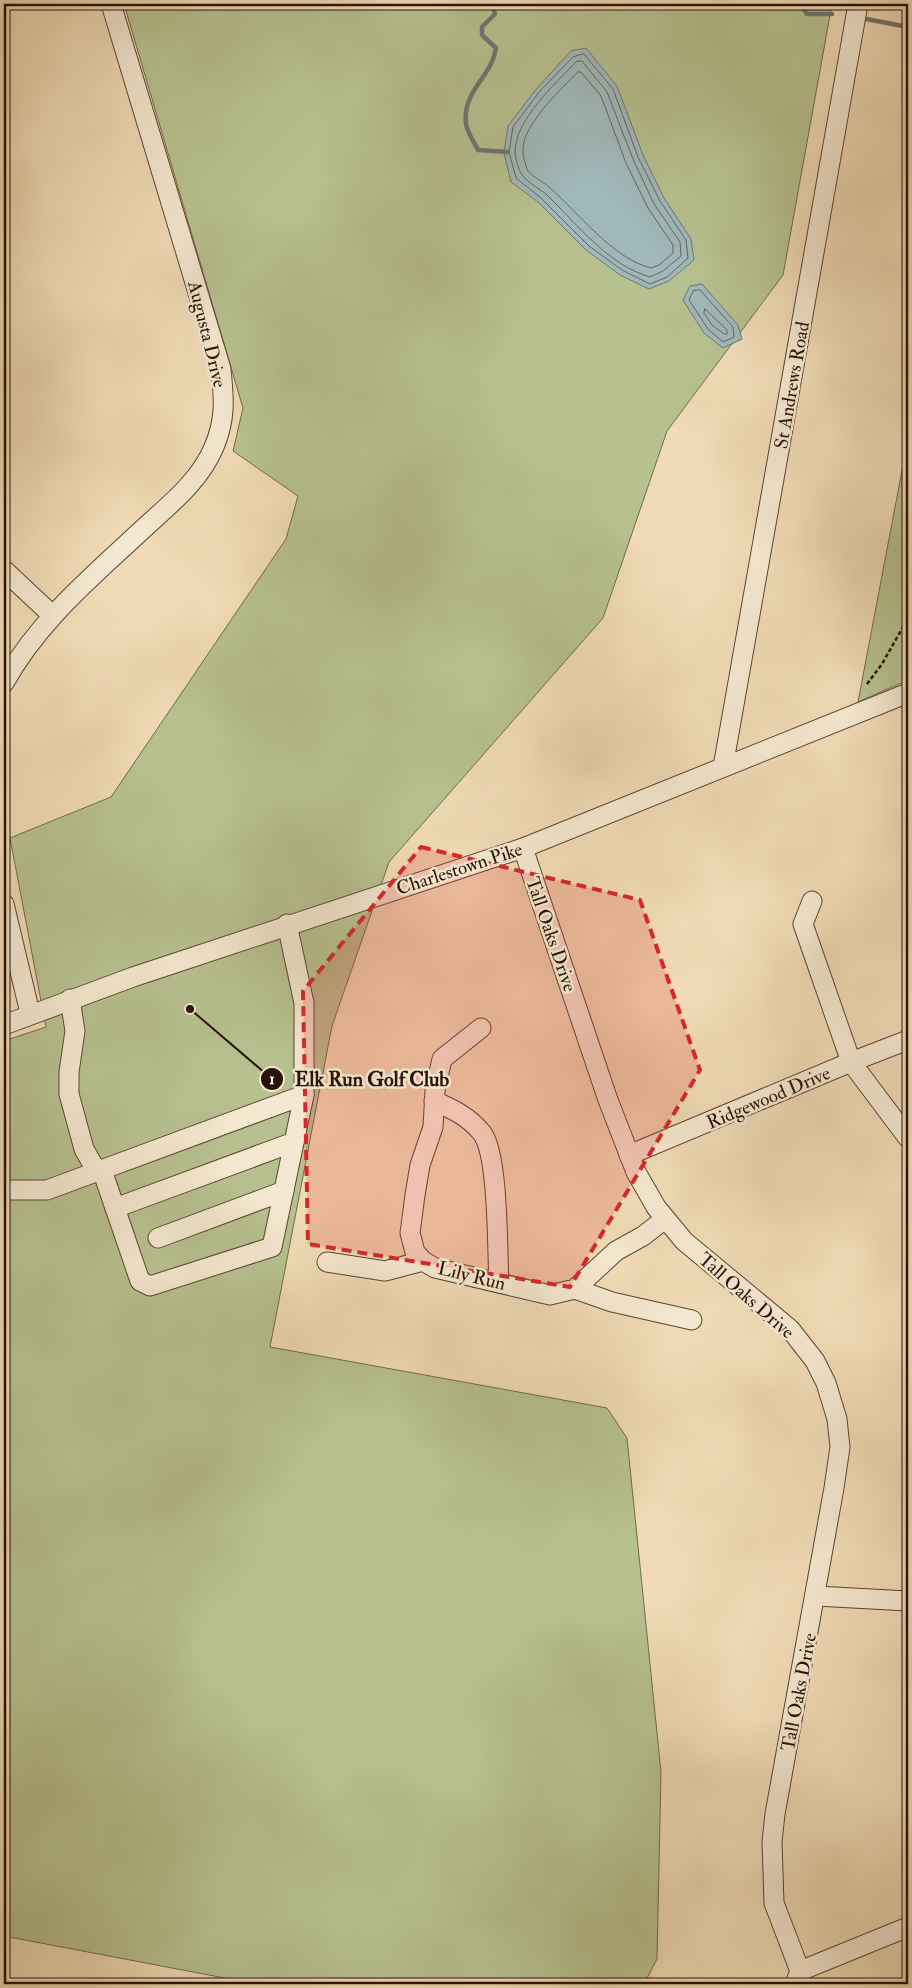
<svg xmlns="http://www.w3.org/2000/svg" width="912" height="1988" viewBox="0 0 912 1988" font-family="'IM FELL Double Pica',serif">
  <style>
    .green { fill: #b7c190; stroke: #706a4b }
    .water { fill: #a0b8ba; stroke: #707672 }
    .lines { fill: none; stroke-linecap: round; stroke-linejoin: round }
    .shore { stroke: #646560; stroke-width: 1 }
    .stream { stroke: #707672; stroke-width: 4.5 }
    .minor-casing { stroke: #5a4432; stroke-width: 21 }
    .path { stroke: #281206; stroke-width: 2.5; stroke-dasharray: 4 2.5; stroke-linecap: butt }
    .minor { stroke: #f5e8d0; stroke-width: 19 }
    .marked { fill: #d62828; fill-opacity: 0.2; stroke: #d62828; stroke-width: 4; stroke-dasharray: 10 6; stroke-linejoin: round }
    .labels { text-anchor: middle; stroke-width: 5; stroke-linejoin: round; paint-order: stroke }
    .street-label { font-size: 19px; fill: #281206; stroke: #f5e8d0 }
    .leader { fill: none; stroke: #281206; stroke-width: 2 }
    .callout-dot { fill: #281206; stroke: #f5e8d0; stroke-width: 2 }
    .mark-label { font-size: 15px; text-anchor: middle; font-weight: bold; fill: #fff }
    .callout-label { font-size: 20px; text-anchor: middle; font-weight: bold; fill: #281206; stroke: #f5e8d0; stroke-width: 5; stroke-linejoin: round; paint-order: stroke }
  </style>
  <rect width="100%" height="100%" fill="#f0dbb6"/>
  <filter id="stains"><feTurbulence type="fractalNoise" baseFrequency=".004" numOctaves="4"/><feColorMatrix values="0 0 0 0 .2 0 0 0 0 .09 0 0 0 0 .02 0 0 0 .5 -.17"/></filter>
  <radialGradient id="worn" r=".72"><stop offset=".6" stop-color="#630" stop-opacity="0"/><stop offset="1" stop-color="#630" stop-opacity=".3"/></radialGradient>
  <g class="green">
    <polygon points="124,4 832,4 783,275 667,431 603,618 389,862 332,1026 270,1347 607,1408 627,1438 661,1772 657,1959 644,1984 256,1984 4,1936 4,1041 46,1027 10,838 111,797 286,539 298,496 233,451 243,408"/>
    <polygon points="908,439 908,680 858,702"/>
  </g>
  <g class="water">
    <polygon points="586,48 617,86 643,155 664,198 691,239 694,260 669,281 649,289 620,275 586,250 538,202 511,182 504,153 508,126 537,88 571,51"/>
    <polygon points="702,284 738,325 742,339 723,348 704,333 683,300 690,286"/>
  </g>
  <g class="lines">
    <g class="shore">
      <polygon points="584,54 613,89 638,157 660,201 686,240 688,258 667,277 650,284 622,270 589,246 541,198 516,178 509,152 513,127 540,91 573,57"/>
      <path d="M582 61 607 92 633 159 654 204 680 242 681 256 663 271 650 277C608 265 577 224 547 195 539 188 529 184 523 176 519 172 515 157 515 151 516 119 555 84 576 62Z"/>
      <path d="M578 72H581L601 96 626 163 648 208 673 245V253L659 265 651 268C613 259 578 212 549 187 543 182 533 177 528 171 526 167 523 157 523 152 521 126 560 90 578 72Z"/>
      <polygon points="700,290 733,327 734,337 723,342 708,329 689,300 693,291"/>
      <polygon points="705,309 727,330 727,334 724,334 712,325 704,313"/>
    </g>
    <g class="stream">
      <path d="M492 4 495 14 482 27V35L496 48C492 77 462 90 466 124 467 132 474 142 478 150L508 152"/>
      <polyline points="800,4 807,14 832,14"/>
      <polyline points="861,18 908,27"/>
    </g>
    <g class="minor-casing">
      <g id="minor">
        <polyline points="4,570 52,615"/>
        <path d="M4 683C38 621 92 577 143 529 169 505 200 481 214 447 226 419 224 398 221 369L111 4"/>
        <polyline points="723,767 858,4"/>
        <polyline points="523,848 608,1100 636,1172 656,1207 684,1241 790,1329 815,1361 826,1383 837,1419 840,1447 834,1488 775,1814 772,1842 774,1903 800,1971"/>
        <polyline points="812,901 803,924 851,1062 908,1138"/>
        <polyline points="4,904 30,1013"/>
        <polyline points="70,999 75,1031 69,1072 69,1094 84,1149 97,1172"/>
        <polyline points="4,1025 133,977 523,848 908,693"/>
        <polyline points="481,1028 442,1059 435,1091 433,1127 420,1165 415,1195 410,1233 415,1252 423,1261 435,1268 550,1295 575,1289 616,1251 643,1236 665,1219"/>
        <path d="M434 1101C453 1109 469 1117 482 1133 499 1155 497 1251 499 1283"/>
        <polyline points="629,1155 851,1062 908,1040"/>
        <polyline points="102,1170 140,1281 150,1286 272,1247 304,1095 304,1003 287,924"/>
        <polyline points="4,1190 47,1190 304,1095"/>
        <polyline points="115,1208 294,1142"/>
        <polyline points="158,1238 284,1191"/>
        <polyline points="327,1262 385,1271 423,1261"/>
        <polyline points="575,1289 612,1302 692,1320"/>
        <polyline points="816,1596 908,1601"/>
        <polyline points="795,1984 800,1971 908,1927"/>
      </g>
    </g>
    <polyline class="path" points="867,684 882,664 908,618"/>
    <use href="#minor" class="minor"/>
  </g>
  <path class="marked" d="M421 847 640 900 700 1070 570 1287 308 1244 303 991Z"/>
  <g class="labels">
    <g class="street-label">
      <text transform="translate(208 334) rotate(76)" y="7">Augusta Drive</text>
      <text transform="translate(791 385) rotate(-80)" y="7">St Andrews Road</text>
      <text transform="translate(459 868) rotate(-18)" y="7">Charlestown Pike</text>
      <text transform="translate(552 934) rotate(71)" y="7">Tall Oaks Drive</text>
      <text transform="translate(768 1097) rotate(-23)" y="7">Ridgewood Drive</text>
      <text transform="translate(472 1275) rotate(14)" y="7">Lily Run</text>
      <text transform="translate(747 1295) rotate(41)" y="7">Tall Oaks Drive</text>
      <text transform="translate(798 1692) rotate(-79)" y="7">Tall Oaks Drive</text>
    </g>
  </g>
  <path class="leader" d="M190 1009L272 1079"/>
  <g class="callout-dot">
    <circle cx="190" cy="1009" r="5"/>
    <circle cx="272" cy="1079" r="12"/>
  </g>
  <g class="mark-label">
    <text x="272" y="1084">1</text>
  </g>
  <g class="callout-label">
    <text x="372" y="1086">Elk Run Golf Club</text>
  </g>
  <rect width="912" height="1988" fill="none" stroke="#f0dbb6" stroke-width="20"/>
  <rect x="5" y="5" width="902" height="1978" fill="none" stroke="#281206" stroke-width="2.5"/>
  <rect x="10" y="10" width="892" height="1968" fill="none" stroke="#281206"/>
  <rect width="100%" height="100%" filter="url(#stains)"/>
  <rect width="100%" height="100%" fill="url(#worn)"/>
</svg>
